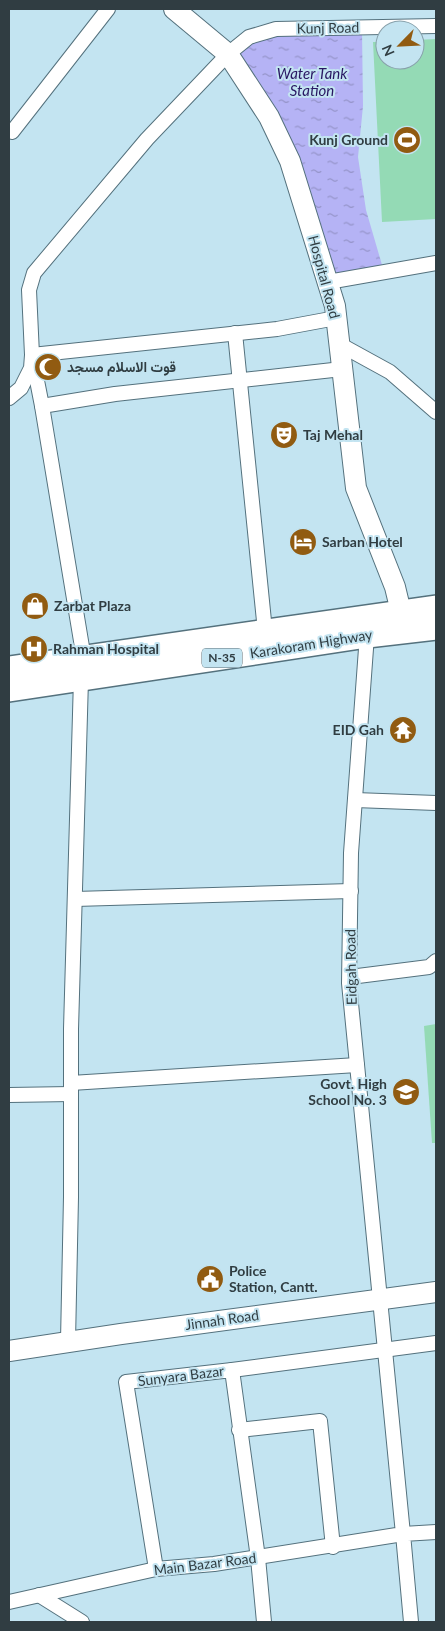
<svg xmlns="http://www.w3.org/2000/svg" width="445" height="1631" viewBox="0 0 445 1631" font-family="Lato,Vazirmatn,sans-serif">
  <style>
    .grass { fill: #94dab5 }
    .water { fill: url(#water-ripples) }
    .lines { fill: none; stroke-linecap: round; stroke-linejoin: round }
    .street-casing { stroke: #54717d; stroke-width: 16 }
    .secondary-casing { stroke: #54717d; stroke-width: 22 }
    .highway-casing { stroke: #54717d; stroke-width: 28 }
    .street { stroke: #fff; stroke-width: 14 }
    .secondary { stroke: #fff; stroke-width: 20 }
    .highway { stroke: #fff; stroke-width: 25 }
    .labels { text-anchor: middle; stroke-width: 4; stroke-linejoin: round; paint-order: stroke }
    .shield { fill: #c3e4f1; stroke: #5c6f76; stroke-width: 1 }
    .shield-label { font-size: 12px; font-weight: bold; fill: #303d42 }
    .street-label { font-size: 14px; fill: #303d42; stroke: #c3e4f1 }
    .poi-label { font-size: 14px; font-weight: bold; fill: #303d42; stroke: #c3e4f1; text-anchor: start }
    .water-label { font-size: 15px; font-style: italic; fill: #281762; stroke: #c3e4f1 }
  </style>
  <defs>
    <pattern id="water-ripples" width="26" height="14" patternUnits="userSpaceOnUse" patternTransform="scale(1.25)"><rect width="26" height="14" fill="#b5b3f5"/><path d="M2 4q2-2 4 0t4 0M15 11q2-2 4 0t4 0" fill="none" stroke="#9493c8"/></pattern>
  </defs>
  <rect width="100%" height="100%" fill="#c3e4f1"/>
  <g class="grass">
    <polygon points="436,39 436,219 382,222 373,42 385,42 385,60 415,60 415,40"/>
    <polygon points="436,1024 436,1143 432,1143 424,1026"/>
  </g>
  <polygon class="water" points="362,30 363,106 358,157 366,210 382,265 334,277 234,56 252,40 278,34"/>
  <g class="lines">
    <g class="street-casing">
      <g id="street">
        <polyline points="12,132 108,9"/>
        <polyline points="328,282 436,263"/>
        <polyline points="336,318 277,329 32,355 42,406 115,394 342,369"/>
        <polyline points="235,333 265,631"/>
        <polyline points="339,344 390,372 436,412"/>
        <polyline points="9,398 21,388 31,368 32,355 29,290 34,273 147,139 228,54 249,37 276,29 436,26"/>
        <polyline points="42,406 84,659"/>
        <polyline points="355,800 436,803"/>
        <polyline points="75,899 351,891"/>
        <polyline points="350,977 429,967 436,961"/>
        <polyline points="71,1083 357,1065"/>
        <polyline points="9,1095 71,1094"/>
        <polyline points="68,1341 71,1197 71,1029 81,679"/>
        <polyline points="232,1370 436,1343"/>
        <polyline points="239,1430 320,1421 333,1547"/>
        <polyline points="156,1569 126,1382 232,1370 258,1558 264,1622"/>
        <polyline points="39,1595 82,1622"/>
        <polyline points="9,1602 156,1569 214,1564 403,1534 349,983 351,853 367,635"/>
        <polyline points="411,1622 403,1534 436,1532"/>
      </g>
    </g>
    <g class="secondary-casing">
      <g id="secondary">
        <polyline points="174,9 228,54 269,117 290,161 335,306 356,488 395,587 401,612"/>
        <polyline points="9,1351 121,1334 436,1292"/>
      </g>
    </g>
    <g class="highway-casing">
      <g id="highway">
        <polyline points="9,669 436,608"/>
        <polyline points="9,689 367,635 436,627"/>
      </g>
    </g>
    <use href="#street" class="street"/>
    <use href="#secondary" class="secondary"/>
    <use href="#highway" class="highway"/>
  </g>
  <defs>
    <g id="stadium-disc" transform="scale(1.4375)"><circle r="9.5" fill="#915b11" stroke="#c3e4f1"/><path d="M0-5a6.5 5 0 1 0 0 10a6.5 5 0 1 0 0-10ZM-3.5-1.8h7v3.6h-7Z" fill="#fff"/></g>
    <g id="mosque-disc" transform="scale(1.4375)"><circle r="9.5" fill="#915b11" stroke="#c3e4f1"/><path d="M3.5-4.9A6 6 0 1 0 3.5 4.9A5 5 0 1 1 3.5-4.9Z" fill="#fff"/></g>
    <g id="theatre-disc" transform="scale(1.4375)"><circle r="9.5" fill="#915b11" stroke="#c3e4f1"/><path d="M-5-5.5Q0-4 5-5.5V0Q5 5 0 6Q-5 5-5 0ZM-3.3-2.5H-1v1.5H-3.3ZM1-2.5H3.3v1.5H1ZM-2.8 1Q0 5.5 2.8 1Z" fill="#fff"/></g>
    <g id="hotel-disc" transform="scale(1.4375)"><circle r="9.5" fill="#915b11" stroke="#c3e4f1"/><path d="M-6-4.5h1.5V1H6V5H4.5V3h-9V5H-6ZM-4 0a1.8 1.8 0 1 1 3.6 0ZM.5 0V-2.5h3Q6-2.5 6 0Z" fill="#fff"/></g>
    <g id="shop-disc" transform="scale(1.4375)"><circle r="9.5" fill="#915b11" stroke="#c3e4f1"/><path d="M-5-2.5h2.3a2.7 3.5 0 0 1 5.4 0H5L5.5 6h-11ZM-1.5-2.5h3a1.5 2.3 0 0 0-3 0Z" fill="#fff"/></g>
    <g id="hospital-disc" transform="scale(1.4375)"><circle r="9.5" fill="#915b11" stroke="#c3e4f1"/><path d="M-5-5h3v3.5h4V-5h3V5h-3V1.5h-4V5h-3Z" fill="#fff"/></g>
    <g id="temple-disc" transform="scale(1.4375)"><circle r="9.5" fill="#915b11" stroke="#c3e4f1"/><path d="M0-6L5-2H3V0L6.5 2.5H4V6H1.5V3h-3V6H-4V2.5H-6.5L-3 0V-2H-5Z" fill="#fff"/></g>
    <g id="school-disc" transform="scale(1.4375)"><circle r="9.5" fill="#915b11" stroke="#c3e4f1"/><path d="M0-5L7-2L0 1L-7-2ZM-4 1L0 2.5L4 1V4Q0 6-4 4Z" fill="#fff"/></g>
    <g id="civic-disc" transform="scale(1.4375)"><circle r="9.5" fill="#915b11" stroke="#c3e4f1"/><path d="M-.6-6.5H3V-4.5H.6V-3L4-1V1h2V6H-6V1h2V-1L-.6-3ZM-1.2 2.5V6h2.4V2.5Z" fill="#fff"/></g>
  </defs>
  <g fill-rule="evenodd">
    <use href="#stadium-disc" x="407" y="140"/>
    <use href="#mosque-disc" x="48" y="367"/>
    <use href="#theatre-disc" x="284" y="435"/>
    <use href="#hotel-disc" x="303" y="542"/>
    <use href="#shop-disc" x="35" y="606"/>
    <use href="#hospital-disc" x="34" y="649"/>
    <use href="#temple-disc" x="403" y="730"/>
    <use href="#school-disc" x="406" y="1092"/>
    <use href="#civic-disc" x="210" y="1279"/>
  </g>
  <g class="labels">
    <rect class="shield" x="202" y="648.5" width="40" height="19" rx="4"/>
    <g class="shield-label">
      <text x="222" y="662">N-35</text>
    </g>
    <g class="street-label">
      <text transform="translate(328 28) rotate(-1)" y="5">Kunj Road</text>
      <text transform="translate(324 277) rotate(75)" y="5">Hospital Road</text>
      <text transform="translate(311 644) rotate(-9)" y="5">Karakoram Highway</text>
      <text transform="translate(351 967) rotate(-91)" y="5">Eidgah Road</text>
      <text transform="translate(222 1320) rotate(-8)" y="5">Jinnah Road</text>
      <text transform="translate(181 1376) rotate(-7)" y="5">Sunyara Bazar</text>
      <text transform="translate(205 1564) rotate(-7)" y="5">Main Bazar Road</text>
    </g>
    <g class="poi-label">
      <text x="388" y="145" text-anchor="end">Kunj Ground</text>
      <text x="67" y="372">قوت الاسلام مسجد</text>
      <text x="303" y="440">Taj Mehal</text>
      <text x="322" y="547">Sarban Hotel</text>
      <text x="54" y="611">Zarbat Plaza</text>
      <text x="53" y="654">Rahman Hospital</text>
      <text x="384" y="735" text-anchor="end">EID Gah</text>
      <text x="387" y="1089" text-anchor="end">Govt. High<tspan x="387" dy="16">School No. 3</tspan></text>
      <text x="229" y="1276">Police<tspan x="229" dy="16">Station, Cantt.</tspan></text>
    </g>
    <g class="water-label">
      <text x="312" y="79">Water Tank<tspan x="312" dy="17">Station</tspan></text>
    </g>
  </g>
  <rect width="445" height="1631" fill="none" stroke="#303d42" stroke-width="20"/>
  <g transform="translate(400 45) rotate(246)"><circle r="24" fill="#c3e4f1" stroke="#88a1ab"/>
  <path d="M0-4L9 19L0 12L-9 19Z" fill="#915b11"/>
  <text y="-8" font-size="14" font-weight="bold" text-anchor="middle" fill="#303d42">N</text>
  </g>
</svg>
